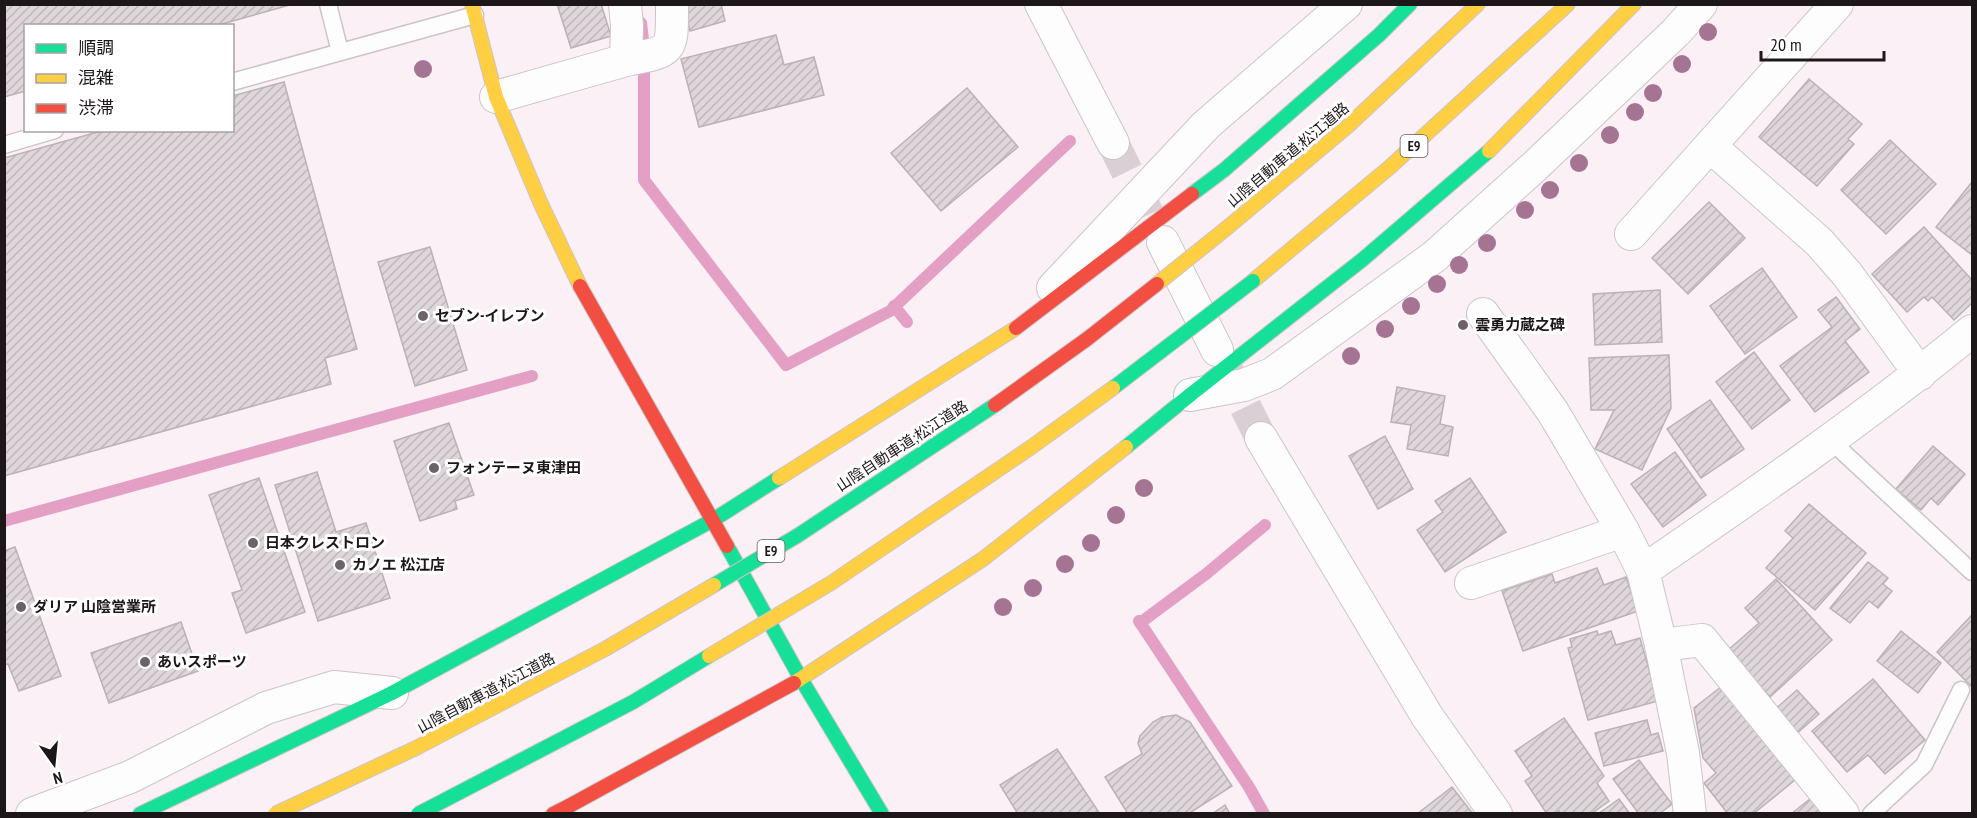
<svg xmlns="http://www.w3.org/2000/svg" width="1977" height="818" viewBox="0 0 1977 818" font-family="'PT Sans Narrow','Noto Sans JP',sans-serif">
  <style>
    .lines { fill: none; stroke-linecap: round; stroke-linejoin: round }
    .stream { stroke: #e3a0c4; stroke-width: 12 }
    .building { fill: url(#building-hatch); stroke: #bab2b6; stroke-width: 1.5 }
    .street-tunnel { stroke: #d9cfd4; stroke-width: 32; stroke-dasharray: 32 16; stroke-linecap: butt }
    .lane-casing { stroke: #ccc4c8; stroke-width: 19 }
    .street-casing { stroke: #ccc4c8; stroke-width: 34 }
    .fast-casing { stroke: #ccc4c8; stroke-width: 16 }
    .slow-casing { stroke: #ccc4c8; stroke-width: 16 }
    .jam-casing { stroke: #ccc4c8; stroke-width: 16 }
    .lane { stroke: #fefdfe; stroke-width: 16 }
    .street { stroke: #fefdfe; stroke-width: 32 }
    .fast { stroke: #16e098; stroke-width: 14 }
    .slow { stroke: #ffcf43; stroke-width: 14 }
    .jam { stroke: #f24e42; stroke-width: 14 }
    .fast-bridge-casing { stroke: #ccc4c8; stroke-width: 16; stroke-linecap: butt }
    .slow-bridge-casing { stroke: #ccc4c8; stroke-width: 16; stroke-linecap: butt }
    .jam-bridge-casing { stroke: #ccc4c8; stroke-width: 16; stroke-linecap: butt }
    .fast-bridge { stroke: #16e098; stroke-width: 14 }
    .slow-bridge { stroke: #ffcf43; stroke-width: 14 }
    .jam-bridge { stroke: #f24e42; stroke-width: 14 }
    .tree { fill: #a67493 }
    .poi-dot { fill: #6b6367; stroke: #fff; stroke-width: 2 }
    .labels { text-anchor: middle; stroke-width: 6; stroke-linejoin: round; paint-order: stroke }
    .shield { fill: #fff; stroke: #625d5f; stroke-width: 1.5 }
    .shield-label { font-size: 14px; font-weight: bold; fill: #1e171a }
    .street-label { font-size: 15px; fill: #1e171a; stroke: #fff }
    .poi-label { font-size: 15px; font-weight: bold; fill: #1e171a; stroke: #fff; text-anchor: start }
  </style>
  <defs>
    <pattern id="building-hatch" width="6" height="6" patternUnits="userSpaceOnUse" patternTransform="scale(1.5)"><rect width="6" height="6" fill="#ded6db"/><path d="M-1 1l2-2M0 6l6-6M5 7l2-2" fill="none" stroke="#beb7bb"/></pattern>
  </defs>
  <rect width="100%" height="100%" fill="#faf0f5"/>
  <g class="lines">
    <g class="stream">
      <polyline points="641,23 644,48 644,180 786,365 890,311 1070,141"/>
      <polyline points="894,306 907,322"/>
      <polyline points="4,521 532,376"/>
      <polyline points="1139,621 1249,787 1264,814"/>
      <polyline points="1140,623 1206,574 1265,525"/>
    </g>
  </g>
  <g class="building">
    <polygon points="4,4 290,4 290,5 215,26 26,26 26,91 4,97"/>
    <polygon points="557,4 601,4 611,36 571,48"/>
    <polygon points="683,4 721,4 725,21 690,31"/>
    <polygon points="776,35 784,65 814,57 824,95 699,127 681,59"/>
    <polygon points="1809,79 1862,124 1848,139 1854,144 1817,186 1759,137"/>
    <polygon points="284,82 357,349 325,358 331,384 4,476 4,158 105,130 232,130 232,96"/>
    <polygon points="967,88 1018,147 941,211 891,153"/>
    <polygon points="1890,140 1936,184 1886,234 1841,190"/>
    <polygon points="1972,182 1972,255 1936,227"/>
    <polygon points="1709,202 1745,238 1688,294 1652,258"/>
    <polygon points="1924,227 1972,280 1972,303 1954,320 1932,297 1928,301 1924,297 1907,312 1872,274"/>
    <polygon points="430,247 467,370 415,386 378,262"/>
    <polygon points="1762,268 1797,317 1745,354 1710,306"/>
    <polygon points="1660,290 1662,342 1595,345 1593,294"/>
    <polygon points="1836,297 1860,329 1845,341 1869,372 1815,412 1780,366 1832,327 1818,310"/>
    <polygon points="1754,352 1790,400 1752,429 1716,382"/>
    <polygon points="1669,355 1671,408 1642,470 1595,449 1614,410 1591,410 1589,358"/>
    <polygon points="1397,387 1445,396 1440,424 1453,427 1448,456 1407,449 1411,425 1391,422"/>
    <polygon points="1710,400 1744,449 1701,478 1667,429"/>
    <polygon points="449,423 474,495 455,501 457,509 420,521 394,441"/>
    <polygon points="1385,436 1413,489 1378,509 1349,456"/>
    <polygon points="1933,446 1965,474 1938,505 1931,498 1921,510 1896,489"/>
    <polygon points="1675,452 1706,495 1663,527 1631,484"/>
    <polygon points="317,472 336,532 366,523 390,598 318,621 275,485"/>
    <polygon points="259,478 305,612 246,633 232,593 242,590 209,495"/>
    <polygon points="1470,478 1506,532 1445,572 1417,530 1443,512 1435,501"/>
    <polygon points="1809,504 1866,553 1815,610 1766,568 1793,538 1785,531"/>
    <polygon points="15,547 61,676 19,691 8,664 4,665 4,551"/>
    <polygon points="1868,562 1888,578 1883,584 1892,591 1878,608 1869,601 1850,623 1830,608"/>
    <polygon points="1597,568 1604,585 1626,577 1638,611 1523,651 1502,591 1552,574 1555,583"/>
    <polygon points="1776,579 1832,640 1770,697 1727,651 1759,623 1745,608"/>
    <polygon points="1972,615 1972,687 1937,652"/>
    <polygon points="181,622 198,671 109,703 91,653"/>
    <polygon points="1597,631 1598,635 1611,631 1616,645 1640,638 1658,701 1588,720 1568,648 1572,647 1570,639"/>
    <polygon points="1901,631 1941,663 1918,693 1877,661"/>
    <polygon points="1873,679 1925,740 1885,774 1868,755 1847,772 1812,731"/>
    <polygon points="1726,683 1800,776 1753,814 1728,814 1704,783 1716,773 1703,758 1694,708"/>
    <polygon points="1797,690 1819,714 1795,735 1773,711"/>
    <polygon points="1176,715 1190,722 1232,786 1188,814 1128,814 1105,777 1142,754 1138,743 1140,736 1153,722 1162,717"/>
    <polygon points="1564,718 1604,776 1597,783 1609,801 1591,814 1560,814 1559,811 1556,814 1547,814 1525,781 1532,776 1515,751"/>
    <polygon points="1647,720 1651,735 1658,733 1663,751 1604,766 1595,733"/>
    <polygon points="1057,749 1100,814 1018,814 1000,785"/>
    <polygon points="1639,760 1672,804 1659,814 1639,814 1613,779"/>
    <polygon points="1452,787 1473,814 1417,814"/>
    <polygon points="1815,795 1827,814 1791,814"/>
    <polygon points="1619,799 1630,814 1598,814"/>
    <polygon points="1225,805 1230,814 1212,814"/>
  </g>
  <g class="lines">
    <g class="street-tunnel">
      <polyline points="1113,143 1150,218"/>
      <polyline points="1224,364 1261,438"/>
    </g>
    <g class="lane-casing">
      <g id="lane">
        <polyline points="328,4 340,52"/>
        <polyline points="232,82 475,15"/>
        <polyline points="4,145 55,130"/>
        <polyline points="1830,440 1972,572"/>
        <polyline points="1871,814 1924,765 1961,690"/>
      </g>
    </g>
    <g class="street-casing">
      <g id="street">
        <polyline points="1041,4 1113,143"/>
        <path d="M626 60C674 51 672 52 672 4"/>
        <polyline points="496,97 626,60 627,26 625,4"/>
        <polyline points="1710,146 1819,242 1847,274 1920,374"/>
        <polyline points="1631,234 1837,4"/>
        <polyline points="1163,242 1217,350"/>
        <polyline points="1053,288 1206,125 1346,4"/>
        <polyline points="1483,314 1553,412 1623,531 1643,571 1661,645 1683,753 1690,814"/>
        <polyline points="1190,395 1244,385 1272,374 1435,256 1534,167 1676,32 1701,4"/>
        <polyline points="1261,438 1427,716 1496,814"/>
        <path d="M1643 571C1755 494 1867 417 1972 331"/>
        <polyline points="1471,583 1623,531"/>
        <polyline points="1661,645 1702,640 1843,814"/>
        <polyline points="32,814 130,777 266,708 334,687 392,693"/>
      </g>
    </g>
    <g class="fast-casing">
      <g id="fast">
        <polyline points="1192,194 1224,170 1379,35 1410,4"/>
        <polyline points="1190,395 1362,260 1489,151"/>
        <polyline points="1126,447 1190,395"/>
        <polyline points="727,546 801,679 882,814"/>
        <polyline points="392,693 713,520 779,478"/>
        <polyline points="140,814 392,693"/>
      </g>
    </g>
    <g class="slow-casing">
      <g id="slow">
        <polyline points="472,4 496,97 541,204 580,286"/>
        <polyline points="1489,151 1634,4"/>
        <polyline points="1228,227 1348,126 1478,4"/>
        <polyline points="1253,281 1390,167 1568,4"/>
        <polyline points="779,478 1016,328"/>
        <polyline points="794,683 983,559 1126,447"/>
      </g>
    </g>
    <g class="jam-casing">
      <g id="jam">
        <polyline points="580,286 727,546"/>
        <polyline points="1016,328 1192,194"/>
        <polyline points="569,806 794,683"/>
        <polyline points="553,814 569,806"/>
      </g>
    </g>
    <use href="#lane" class="lane"/>
    <use href="#street" class="street"/>
    <use href="#fast" class="fast"/>
    <use href="#slow" class="slow"/>
    <use href="#jam" class="jam"/>
    <g class="fast-bridge-casing">
      <g id="fast-bridge">
        <polyline points="1113,388 1253,281"/>
        <polyline points="714,585 797,536 995,405"/>
        <polyline points="418,814 633,702 709,656"/>
      </g>
    </g>
    <g class="slow-bridge-casing">
      <g id="slow-bridge">
        <polyline points="1157,284 1228,227"/>
        <polyline points="709,656 831,583 1030,448 1113,388"/>
        <polyline points="275,814 416,748 605,649 714,585"/>
      </g>
    </g>
    <g class="jam-bridge-casing">
      <polyline id="jam-bridge" points="995,405 1087,339 1157,284"/>
    </g>
    <use href="#fast-bridge" class="fast-bridge"/>
    <use href="#slow-bridge" class="slow-bridge"/>
    <use href="#jam-bridge" class="jam-bridge"/>
  </g>
  <g class="tree">
    <circle cx="1708" cy="32" r="9"/>
    <circle cx="1682" cy="64" r="9"/>
    <circle cx="423" cy="69" r="9"/>
    <circle cx="1653" cy="93" r="9"/>
    <circle cx="1635" cy="112" r="9"/>
    <circle cx="1610" cy="135" r="9"/>
    <circle cx="1579" cy="163" r="9"/>
    <circle cx="1550" cy="190" r="9"/>
    <circle cx="1525" cy="210" r="9"/>
    <circle cx="1487" cy="243" r="9"/>
    <circle cx="1459" cy="265" r="9"/>
    <circle cx="1437" cy="284" r="9"/>
    <circle cx="1411" cy="306" r="9"/>
    <circle cx="1385" cy="329" r="9"/>
    <circle cx="1351" cy="356" r="9"/>
    <circle cx="1144" cy="488" r="9"/>
    <circle cx="1116" cy="515" r="9"/>
    <circle cx="1091" cy="543" r="9"/>
    <circle cx="1065" cy="564" r="9"/>
    <circle cx="1033" cy="588" r="9"/>
    <circle cx="1003" cy="607" r="9"/>
  </g>
  <g class="poi-dot">
    <circle cx="423" cy="316" r="6"/>
    <circle cx="1463" cy="325" r="6"/>
    <circle cx="434" cy="468" r="6"/>
    <circle cx="253" cy="543" r="6"/>
    <circle cx="340" cy="565" r="6"/>
    <circle cx="21" cy="607" r="6"/>
    <circle cx="145" cy="662" r="6"/>
  </g>
  <g class="labels">
    <g class="shield">
      <rect x="1400.5" y="135" width="27" height="22" rx="4.5"/>
      <rect x="757.5" y="540" width="27" height="22" rx="4.5"/>
    </g>
    <g class="shield-label">
      <text x="1414" y="151">E9</text>
      <text x="771" y="556">E9</text>
    </g>
    <g class="street-label">
      <text transform="translate(1288 155) rotate(-40)" y="5">山陰自動車道;松江道路</text>
      <text transform="translate(902 446) rotate(-33)" y="5">山陰自動車道;松江道路</text>
      <text transform="translate(486 693) rotate(-28)" y="5">山陰自動車道;松江道路</text>
    </g>
    <g class="poi-label">
      <text x="435" y="321">セブン-イレブン</text>
      <text x="1475" y="330">雲勇力蔵之碑</text>
      <text x="446" y="473">フォンテーヌ東津田</text>
      <text x="265" y="548">日本クレストロン</text>
      <text x="352" y="570">カノエ 松江店</text>
      <text x="33" y="612">ダリア 山陰営業所</text>
      <text x="157" y="667">あいスポーツ</text>
    </g>
  </g>
  <rect width="1977" height="818" fill="none" stroke="#1e171a" stroke-width="12"/>
  <rect x="24" y="24" width="210" height="108" fill="#ffffff" stroke="#a5a2a3" stroke-width="1.5"/>
  <rect x="36" y="44" width="30" height="9" fill="#16e098" stroke="#a5a2a3" stroke-width="1.5"/>
  <text x="78" y="54" font-size="18" fill="#1e171a">順調</text>
  <rect x="36" y="74" width="30" height="9" fill="#ffcf43" stroke="#a5a2a3" stroke-width="1.5"/>
  <text x="78" y="84" font-size="18" fill="#1e171a">混雑</text>
  <rect x="36" y="104" width="30" height="9" fill="#f24e42" stroke="#a5a2a3" stroke-width="1.5"/>
  <text x="78" y="114" font-size="18" fill="#1e171a">渋滞</text>
  <g transform="translate(54 764) rotate(165)" stroke="#ffffff" stroke-width="4.5" paint-order="stroke">
  <path d="M0-4.5L10 22L0 15L-10 22Z" fill="#1e171a"/>
  <text y="-9" font-size="16" font-weight="bold" text-anchor="middle" fill="#1e171a">N</text>
  </g>
  <path d="M1761 51v9h123v-9" fill="none" stroke="#1e171a" stroke-width="3"/>
  <text x="1770" y="51" font-size="18" fill="#1e171a" stroke="#ffffff" stroke-width="4.5" paint-order="stroke">20 m</text>
</svg>
